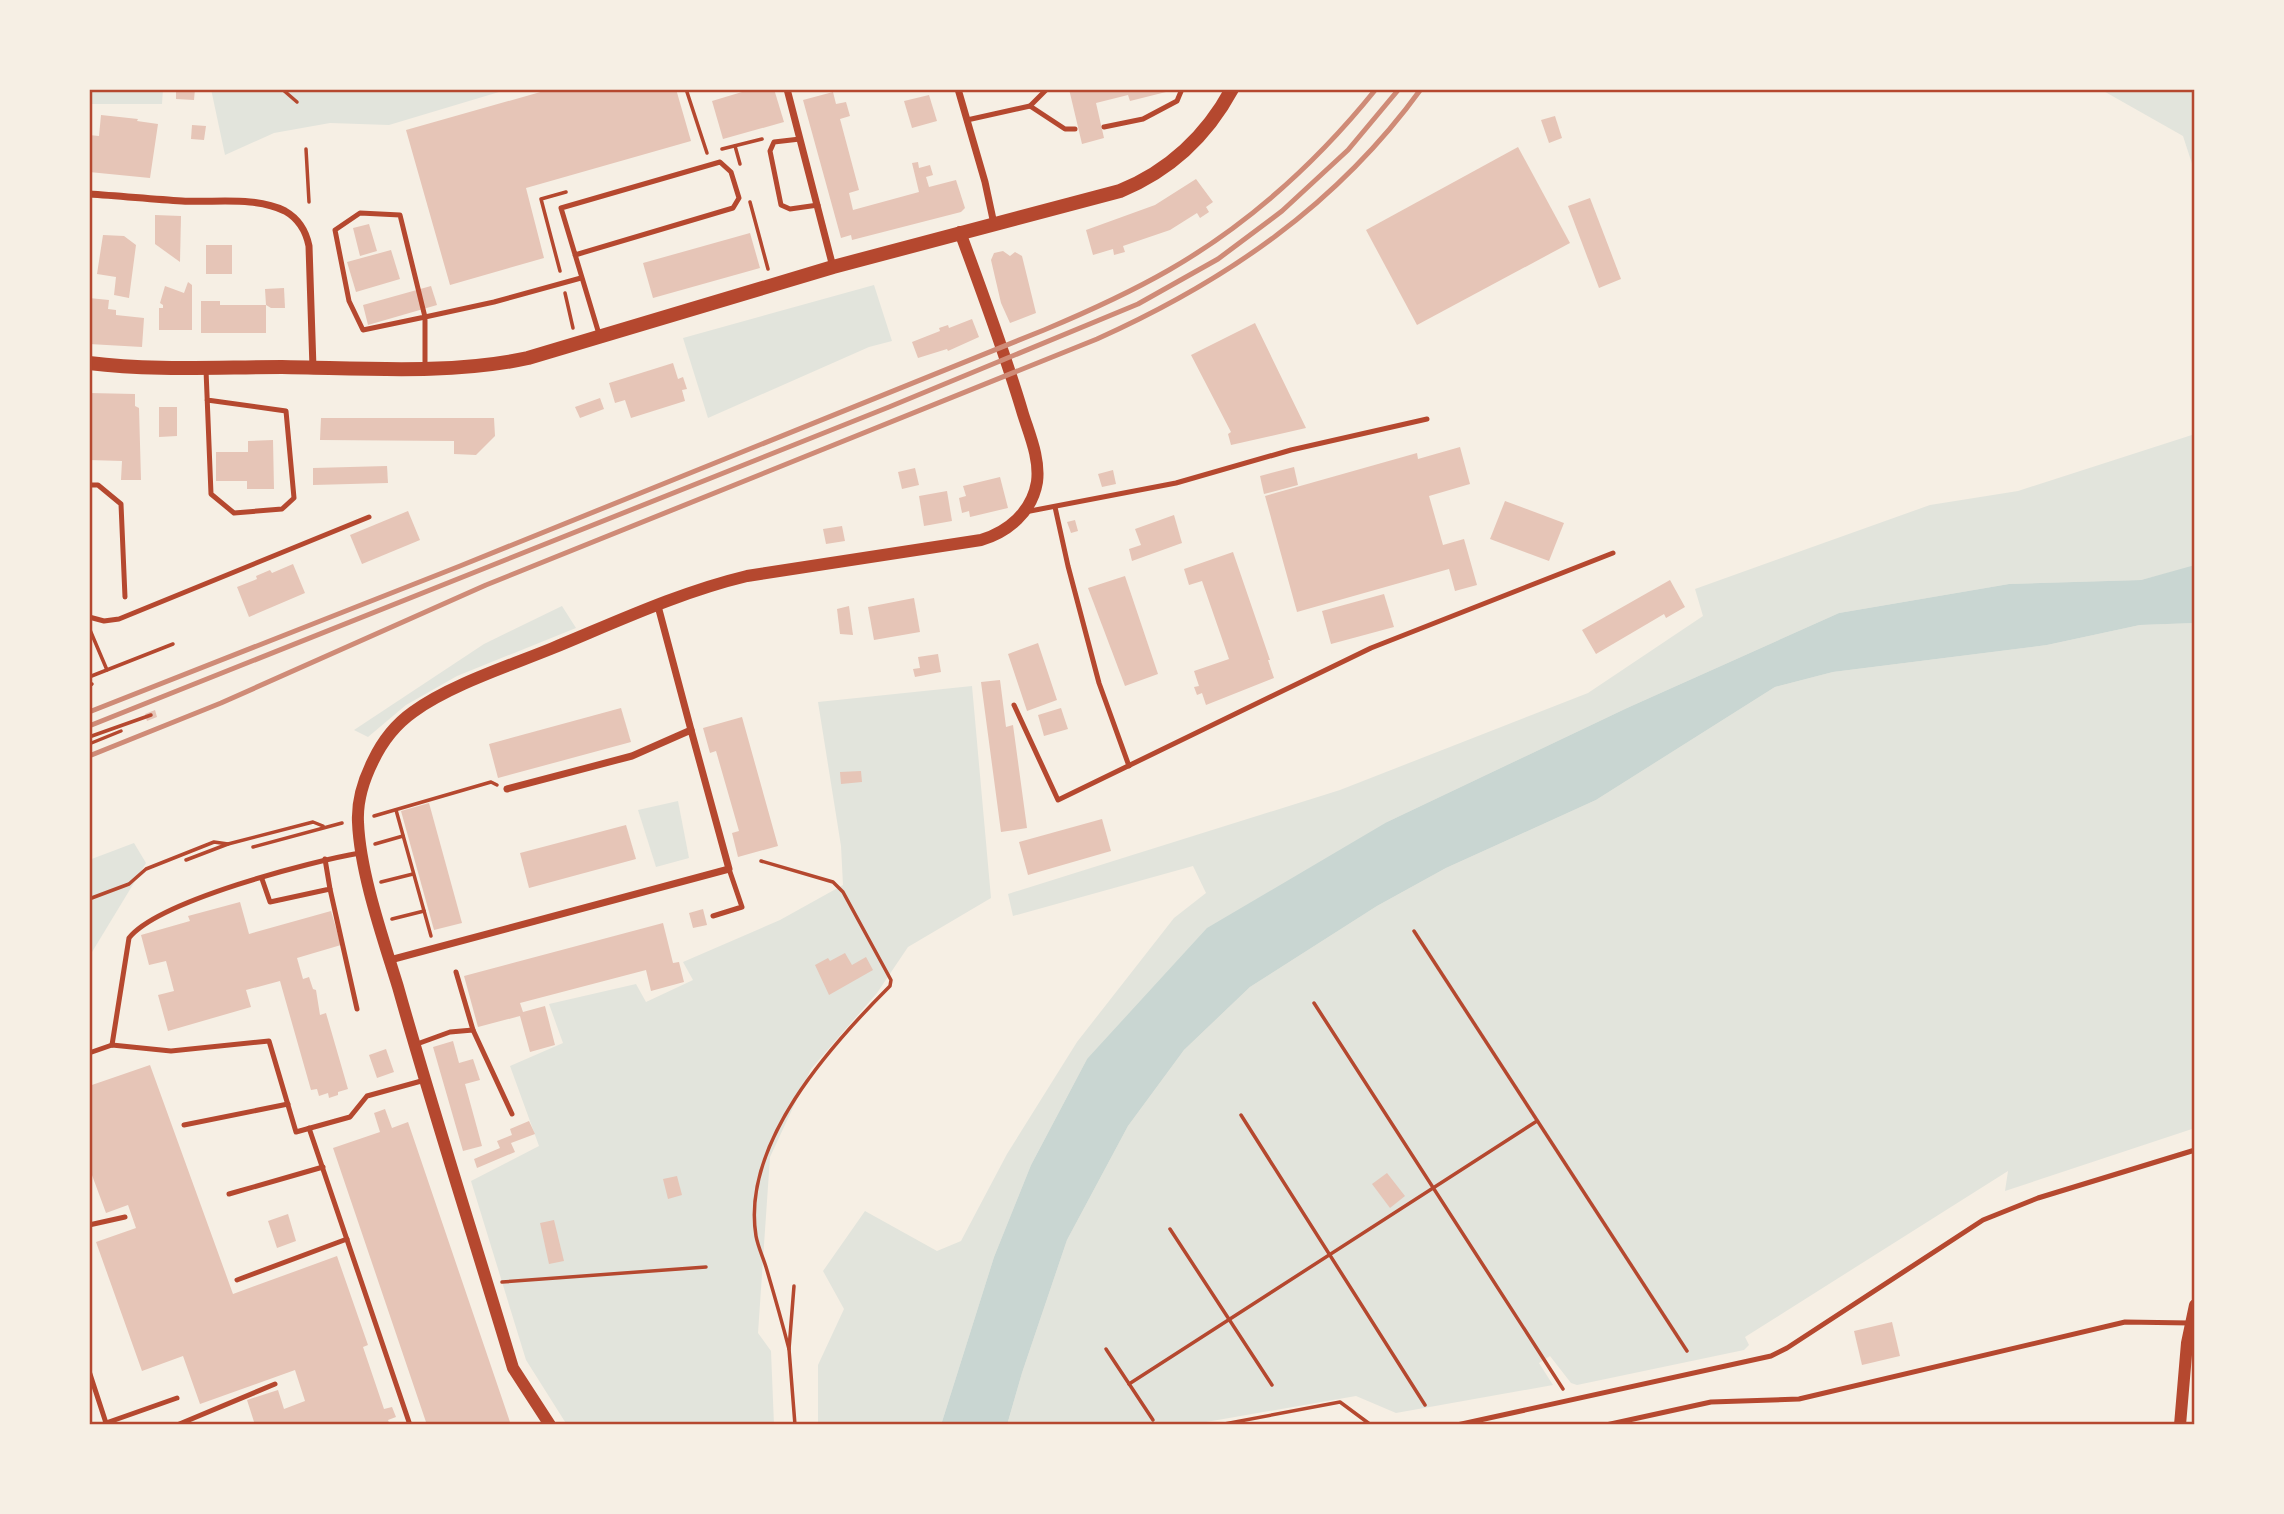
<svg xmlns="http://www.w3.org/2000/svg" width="2284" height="1514" viewBox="0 0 2284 1514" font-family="Lato,sans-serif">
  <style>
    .green { fill: #e2e4dc }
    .water { fill: #c9d6d2 }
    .building { fill: #e6c5b7 }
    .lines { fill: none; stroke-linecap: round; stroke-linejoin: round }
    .path { stroke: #b5482f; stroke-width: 3.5 }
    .service { stroke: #b5482f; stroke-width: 5 }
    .minor { stroke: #b5482f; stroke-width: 7 }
    .tertiary { stroke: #b5482f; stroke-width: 12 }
    .secondary { stroke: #b5482f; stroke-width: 14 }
    .rail { stroke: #cf8b77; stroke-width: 5 }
    .neatline { fill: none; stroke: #b5482f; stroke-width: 2.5 }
  </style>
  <rect width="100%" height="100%" fill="#f6efe4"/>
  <g class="green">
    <polygon points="89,89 163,89 162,104 89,104"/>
    <polygon points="211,89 509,89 389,125 330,123 274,133 225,155"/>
    <polygon points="2100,89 2195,89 2195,173 2183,136"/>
    <polygon points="874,285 892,341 869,347 708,418 683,338"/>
    <polygon points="2195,434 2195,565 2191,567 2141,580 2009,584 1839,613 1627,708 1387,822 1087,1059 1031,1165 994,1257 941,1425 818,1425 818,1365 844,1309 823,1271 865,1211 937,1251 961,1241 1007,1154 1077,1042 1174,918 1206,893 1193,866 1013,916 1008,894 1340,790 1588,693 1703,616 1695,589 1930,505 2018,491"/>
    <polygon points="562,606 576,628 457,676 406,705 368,737 354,730 484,644"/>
    <polygon points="2195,623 2195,1128 2005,1191 2008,1171 1745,1337 1749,1345 1744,1350 1577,1385 1571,1383 1550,1356 1539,1363 1553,1385 1396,1413 1356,1396 1189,1425 1007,1425 1022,1373 1067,1240 1128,1126 1184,1050 1250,987 1377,906 1446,868 1596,800 1775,687 1833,672 2047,645 2140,625"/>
    <polygon points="972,686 991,898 908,947 877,993 811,1069 770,1157 758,1333 771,1351 774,1425 567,1425 526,1360 471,1181 539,1146 510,1066 563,1043 549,1004 636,984 646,1002 693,980 683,962 780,920 843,885 841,846 818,702"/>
    <polygon points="678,801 689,858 656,867 638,810"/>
    <polygon points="134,843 146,863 89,957 89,860"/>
  </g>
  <polygon class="water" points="2195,565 2195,623 2140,625 2047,645 1833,672 1775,687 1596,800 1446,868 1377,906 1250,987 1184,1050 1128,1126 1067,1240 1022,1373 1007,1425 941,1425 994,1257 1031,1165 1087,1059 1207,928 1387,822 1627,708 1839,613 2009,584 2141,580"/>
  <g class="building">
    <polygon points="176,89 195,89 194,100 176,99"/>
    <polygon points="551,89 676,89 691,141 526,188 544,258 450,285 406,130"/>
    <polygon points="752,89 774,89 784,122 723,139 712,101"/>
    <polygon points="1069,89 1174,89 1174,90 1130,101 1128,95 1096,103 1104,138 1082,144"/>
    <polygon points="833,92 836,104 846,102 850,116 840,119 859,190 849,193 853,210 919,192 912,163 918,162 919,168 930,165 933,175 926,177 929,187 956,180 965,208 961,212 852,240 851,235 841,238 803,100"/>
    <polygon points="929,95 937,121 912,128 904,101"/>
    <polygon points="101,115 138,119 137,121 158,124 150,178 89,172 89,135 99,136"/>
    <polygon points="1555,116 1562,138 1549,143 1541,120"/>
    <polygon points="192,125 206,126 204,140 191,139"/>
    <polygon points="1518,147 1570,243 1417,325 1366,230"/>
    <polygon points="1196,179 1213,202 1206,207 1209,212 1200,218 1197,213 1170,230 1123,246 1125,252 1114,255 1113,249 1093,255 1086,230 1155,205"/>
    <polygon points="1590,198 1621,279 1599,288 1568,206"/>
    <polygon points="155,215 181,216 180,262 155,244"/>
    <polygon points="369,224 377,251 360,256 353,228"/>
    <polygon points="750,233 760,268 653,298 643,263"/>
    <polygon points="103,235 124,236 136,245 129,298 114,295 116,277 97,274"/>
    <rect x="206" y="245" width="26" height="29"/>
    <polygon points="391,250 400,279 356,292 347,262"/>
    <polygon points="1003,251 1010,256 1015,252 1022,256 1036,313 1010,323 1001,303 991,260 994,253"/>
    <polygon points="188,282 192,285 192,330 159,330 159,308 163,308 163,305 160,303 165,286 184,293"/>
    <polygon points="431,286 437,305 368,325 363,305"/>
    <polygon points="284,288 285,308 271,308 266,305 265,289"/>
    <polygon points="89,298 109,300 108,309 116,310 116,315 144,318 142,347 89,344 89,314 91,314 92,309 89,309"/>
    <polygon points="201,301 220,301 220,305 266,305 266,333 201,333"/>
    <polygon points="972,319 979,337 948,351 947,349 918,358 912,342 940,331 939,328 948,325 949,328"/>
    <polygon points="1255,323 1306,428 1231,445 1228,434 1231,432 1191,355"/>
    <polygon points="673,363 678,379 683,377 687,389 682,390 685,401 631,418 625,400 615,403 609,383"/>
    <polygon points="89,393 135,394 135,406 139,408 141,480 121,480 122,461 89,460"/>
    <polygon points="600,398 604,409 580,418 575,407"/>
    <polygon points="159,407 177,407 177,436 159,437"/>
    <polygon points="321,418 494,418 495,436 476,455 454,454 454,441 320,440"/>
    <polygon points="273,440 274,489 247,489 247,481 216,481 216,452 248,452 248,441"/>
    <polygon points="1460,447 1470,484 1429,496 1443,545 1464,539 1477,585 1455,591 1449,569 1297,612 1265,496 1417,453 1418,459"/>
    <polygon points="387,466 388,483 313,485 313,468"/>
    <polygon points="1294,467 1298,485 1264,494 1260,476"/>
    <polygon points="915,468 919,485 902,489 898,472"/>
    <polygon points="1113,470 1116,484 1102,487 1098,474"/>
    <polygon points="1000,477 1008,508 970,517 969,511 962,513 959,498 966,496 963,486"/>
    <polygon points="947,491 952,521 924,526 919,496"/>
    <polygon points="1505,501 1564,523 1549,561 1490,539"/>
    <polygon points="408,511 420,540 362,564 350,535"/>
    <polygon points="1174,515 1182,543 1132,561 1129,549 1141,545 1135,529"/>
    <polygon points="1075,520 1078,531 1071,533 1067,522"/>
    <polygon points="842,526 845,541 826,544 823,529"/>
    <polygon points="1233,552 1270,660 1268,660 1274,678 1206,705 1202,693 1197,695 1194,687 1199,686 1194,671 1229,659 1202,581 1189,585 1184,569"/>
    <polygon points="293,564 305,593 249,617 237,587 257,579 256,576 270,570 272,573"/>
    <polygon points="1125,576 1158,674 1125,686 1088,588"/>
    <polygon points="1670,580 1685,607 1666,618 1664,614 1596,654 1582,630"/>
    <polygon points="1384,594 1394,627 1331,644 1322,611"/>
    <polygon points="914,598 920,632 874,640 868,607"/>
    <polygon points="849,606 853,635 840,634 837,609"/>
    <polygon points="1038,643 1057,700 1027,711 1008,654"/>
    <polygon points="938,654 941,672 915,677 913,669 920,668 918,657"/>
    <polygon points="1000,680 1006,727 1013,725 1027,828 1001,832 981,682"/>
    <polygon points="621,708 631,742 498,778 489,744"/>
    <polygon points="1061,708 1068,729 1044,736 1038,715"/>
    <polygon points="155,710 157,717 147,721 145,714"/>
    <polygon points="742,717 778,846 738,857 732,833 739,831 716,751 710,753 703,728"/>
    <polygon points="861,771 862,782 841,784 840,772"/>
    <polygon points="429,803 462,923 434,930 401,811"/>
    <polygon points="1102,819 1111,851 1028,875 1019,842"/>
    <polygon points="626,825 636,859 529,888 520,853"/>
    <polygon points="240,902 249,934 331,911 341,945 297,958 303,979 309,977 313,989 316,990 320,1015 326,1013 348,1089 338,1092 338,1095 329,1098 328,1093 319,1096 317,1089 311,1090 280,981 246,990 251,1007 168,1031 158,995 174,991 166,961 149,965 141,935 190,921 188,916"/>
    <polygon points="703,909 707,925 693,928 689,913"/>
    <polygon points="663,923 673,963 679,962 684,982 651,991 646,970 520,1003 523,1012 545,1006 555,1045 530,1052 520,1016 478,1027 464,976"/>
    <polygon points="845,953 852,965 866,957 873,970 829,995 815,965 828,958 830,961"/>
    <polygon points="453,1041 459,1063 473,1059 480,1080 465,1084 482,1146 463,1151 433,1047"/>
    <polygon points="386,1049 394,1072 377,1078 369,1055"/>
    <polygon points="150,1065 233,1294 337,1256 368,1345 363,1347 384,1409 392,1407 396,1417 388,1420 390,1425 255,1425 247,1400 278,1390 284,1409 305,1401 295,1370 200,1404 183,1356 142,1371 96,1242 136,1228 128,1205 106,1213 89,1167 89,1086"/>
    <polygon points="385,1109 392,1128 408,1122 511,1425 427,1425 333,1148 380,1132 374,1113"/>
    <polygon points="529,1121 535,1134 511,1143 515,1152 477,1168 474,1159 500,1148 497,1141 512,1135 510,1129"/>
    <polygon points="1387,1173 1405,1196 1390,1208 1372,1184"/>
    <polygon points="677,1176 682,1195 668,1199 663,1179"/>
    <polygon points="288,1214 296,1241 277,1248 268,1221"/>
    <polygon points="554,1220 564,1261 549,1264 540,1223"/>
    <polygon points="1892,1322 1900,1356 1862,1365 1854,1331"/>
  </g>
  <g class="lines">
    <g class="path">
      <polyline points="282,89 297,102"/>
      <polyline points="686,89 707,153"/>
      <polyline points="735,146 740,164"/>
      <polyline points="306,149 309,202"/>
      <polyline points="722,149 762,139"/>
      <polyline points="750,202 768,269"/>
      <polyline points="560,271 541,199 566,192"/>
      <polyline points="565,293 573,328"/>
      <polyline points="90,630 107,670"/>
      <polyline points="89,677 173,644"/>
      <polyline points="89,686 92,684"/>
      <polyline points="89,737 151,715"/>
      <polyline points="89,744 121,731"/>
      <polyline points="396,810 431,936"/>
      <polyline points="374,816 491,782 497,785"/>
      <polyline points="375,844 403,836"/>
      <polyline points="253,847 342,823"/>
      <polyline points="186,860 228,844 313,822 323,826"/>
      <path d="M761 861 833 882 843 892 891 980 890 986C830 1046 741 1144 756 1236 758 1247 763 1257 766 1267 774 1294 782 1322 789 1349"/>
      <polyline points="381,882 413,874"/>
      <polyline points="89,899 129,884 146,869 214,842 228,844"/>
      <polyline points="392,919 424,911"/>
      <polyline points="1414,931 1687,1351"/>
      <polyline points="1314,1003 1563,1389"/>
      <polyline points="1241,1115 1425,1405"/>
      <polyline points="1170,1229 1272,1385"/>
      <polyline points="502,1282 706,1267"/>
      <polyline points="794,1286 789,1349 795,1425"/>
      <polyline points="1106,1349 1153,1420"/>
      <polyline points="1129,1384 1537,1121"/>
      <polyline points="1219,1425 1340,1402 1371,1425"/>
    </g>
    <g class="service">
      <polyline points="1030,106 1047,89"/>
      <polyline points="967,120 1030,106 1065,129 1075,129"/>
      <polyline points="1104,127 1143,119 1177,101 1182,89"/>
      <polyline points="800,139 774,142 770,151 781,205 790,209 818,205"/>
      <polygon points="360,213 400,215 425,317 363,330 349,301 335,230"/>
      <polyline points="575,255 733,208 739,198 731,172 720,162 561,208 599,334"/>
      <polyline points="425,366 425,317 494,302 581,278"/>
      <polyline points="206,370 211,494 234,513 282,509 294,498 286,411 207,400"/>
      <polyline points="89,485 98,485 121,504 125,597"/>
      <polyline points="1055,507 1068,566 1099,683 1129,766"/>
      <polyline points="1025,512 1176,483 1291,450 1427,419"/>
      <polyline points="89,617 104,621 119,619 369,517"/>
      <polyline points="1014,705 1058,800 1371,648 1613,553"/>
      <polyline points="262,879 270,902 330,889 325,859"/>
      <polyline points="330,889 357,1009"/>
      <polyline points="713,916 742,907 729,869"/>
      <polyline points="456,972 473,1030"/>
      <polyline points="417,1044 450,1032 473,1030 512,1114"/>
      <path d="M112 1045 129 938C158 901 312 861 360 853"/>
      <polyline points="89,1053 112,1045 171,1051 269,1041 296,1132 350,1117 367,1096 425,1080"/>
      <polyline points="184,1125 288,1104"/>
      <polyline points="309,1128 410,1425"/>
      <polyline points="229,1194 323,1167"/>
      <polyline points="89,1225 125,1217"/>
      <polyline points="237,1280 347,1239"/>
      <polyline points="89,1371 106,1423 102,1425"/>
      <polyline points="108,1425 106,1423 177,1398"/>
      <polyline points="177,1425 275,1384"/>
      <polyline points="1457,1425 1771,1356 1787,1348 1983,1220 2038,1198 2195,1150"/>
      <polyline points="1606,1425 1711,1402 1799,1399 2125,1322 2190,1323"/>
    </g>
    <g class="minor">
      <polyline points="787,89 833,267"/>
      <polyline points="958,89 985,182 994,224"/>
      <path d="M89 194C120 196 151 199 182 201 215 203 255 196 285 211 299 219 306 231 309 246L313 368"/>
      <polyline points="658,606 691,730"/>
      <polyline points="390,960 729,869 691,730 632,756 507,789"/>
    </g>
    <g class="tertiary">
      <path d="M550 1425 513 1368C475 1241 434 1115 398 987 383 938 360 873 358 822 357 802 364 779 373 761 382 742 396 724 413 712 450 685 509 666 553 648 616 622 680 592 747 576L981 540C1008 532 1032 512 1037 482 1040 459 1030 436 1023 414 1005 353 982 292 960 232"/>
      <polyline points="2180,1425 2187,1343 2195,1305"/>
    </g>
    <path class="secondary" d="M89 363C153 371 218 367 282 367 361 368 451 375 528 358L833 267 1120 191C1169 171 1206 137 1232 89"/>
    <g class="rail">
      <path d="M89 712 460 566 1044 330C1087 312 1129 293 1169 270 1249 224 1318 161 1376 89"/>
      <polyline points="89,726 889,407 1138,304 1218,259 1282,211 1348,150 1399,89"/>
      <path d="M89 756 221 703 486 585 1097 339C1226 281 1337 205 1421 89"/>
    </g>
  </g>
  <rect width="2284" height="1514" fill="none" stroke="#f6efe4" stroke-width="182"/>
  <rect x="91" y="91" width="2102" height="1332" class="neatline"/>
</svg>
